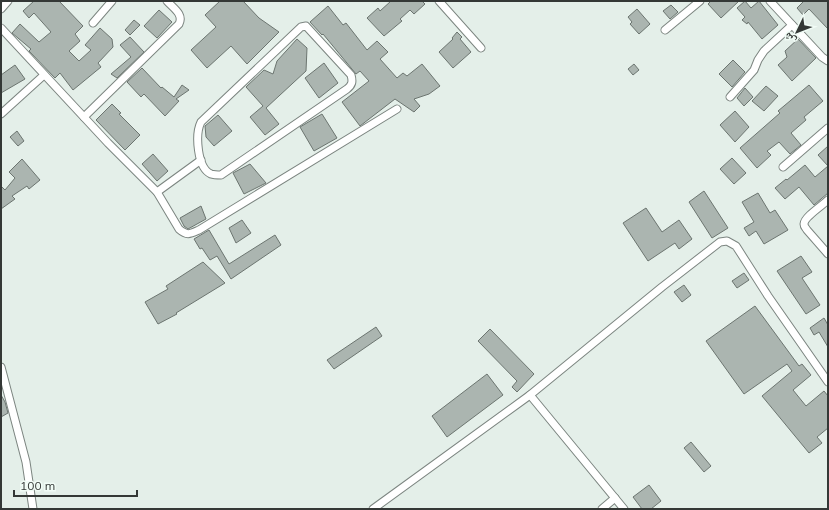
<svg xmlns="http://www.w3.org/2000/svg" width="829" height="510" viewBox="0 0 829 510" font-family="Mulish,'Noto Naskh Arabic',sans-serif">
  <style>
    .building { fill: #abb5b0; stroke: #6c7570 }
    .lines { fill: none; stroke-linecap: round; stroke-linejoin: round }
    .minor-casing { stroke: #7c8580; stroke-width: 9 }
    .minor { stroke: #fff; stroke-width: 7 }
  </style>
  <rect width="100%" height="100%" fill="#e4efe9"/>
  <g class="building">
    <polygon points="34,1 59,1 83,26 75,34 80,41 69,51 79,61 91,50 85,45 100,28 112,39 113,47 98,63 101,67 73,90 60,73 55,78 29,51 31,49 12,33 20,24 39,42 51,32 34,13 29,18 23,11"/>
    <polygon points="220,1 243,1 259,18 279,32 247,64 231,46 207,68 191,50 216,27 205,15"/>
    <polygon points="391,1 422,1 425,4 414,14 410,10 400,19 402,21 384,36 367,18 378,8 380,11"/>
    <polygon points="711,1 739,1 721,18 708,4"/>
    <polygon points="745,1 751,8 759,1 778,25 762,39 748,22 747,24 742,20 745,17 737,8"/>
    <polygon points="804,1 828,1 828,29 809,9 803,15 797,8"/>
    <polygon points="671,5 678,12 670,19 663,11"/>
    <polygon points="328,6 343,25 346,23 367,50 377,41 388,52 380,59 397,78 403,73 407,76 422,64 440,86 429,94 414,99 420,106 414,112 395,99 360,126 342,102 369,81 360,71 356,74 323,34 322,35 310,22"/>
    <polygon points="637,9 650,24 639,34 630,24 632,22 628,17"/>
    <polygon points="159,10 172,22 157,38 144,26"/>
    <polygon points="134,20 140,25 130,35 125,30"/>
    <polygon points="457,32 462,37 460,39 471,52 453,68 439,52 453,39 452,38"/>
    <polygon points="130,37 144,52 117,78 111,74 131,57 120,45"/>
    <polygon points="297,39 307,48 306,71 266,108 279,124 265,135 250,117 263,106 246,87 264,70 273,74 277,61"/>
    <polygon points="798,39 816,58 792,81 778,65 787,57 785,51"/>
    <polygon points="733,60 745,72 732,87 719,74"/>
    <polygon points="324,63 338,83 319,98 305,78"/>
    <polygon points="634,64 639,70 633,75 628,69"/>
    <polygon points="15,65 25,79 1,93 1,75"/>
    <polygon points="142,68 161,88 162,87 174,97 182,85 189,90 176,99 179,101 165,116 144,94 141,97 127,82"/>
    <polygon points="809,85 823,101 804,117 806,120 791,133 801,145 790,154 779,142 767,151 771,155 757,168 740,148 780,113 778,111"/>
    <polygon points="766,86 778,96 764,111 752,101"/>
    <polygon points="745,88 753,97 744,106 737,98"/>
    <polygon points="112,104 121,113 119,114 140,135 125,150 96,120"/>
    <polygon points="735,111 749,127 735,142 720,125"/>
    <polygon points="322,114 337,138 314,151 300,127"/>
    <polygon points="218,115 232,131 214,146 206,137 205,126"/>
    <polygon points="17,131 24,141 18,146 10,137"/>
    <polygon points="828,146 828,166 818,155"/>
    <polygon points="153,154 168,171 157,181 142,164"/>
    <polygon points="732,158 746,173 734,184 720,169"/>
    <polygon points="22,159 40,180 29,189 27,186 12,196 15,199 1,209 1,186 5,190 15,178 9,172"/>
    <polygon points="250,164 266,183 244,194 233,173"/>
    <polygon points="805,165 815,177 828,166 828,193 814,205 799,187 785,199 775,188 786,179 787,180"/>
    <polygon points="704,191 728,228 712,238 689,202"/>
    <polygon points="758,193 770,213 775,210 788,230 764,244 756,231 749,236 744,228 754,222 742,202"/>
    <polygon points="201,206 206,219 188,229 184,226 180,218"/>
    <polygon points="646,208 662,232 679,220 692,239 679,249 675,243 648,261 623,223"/>
    <polygon points="242,220 251,233 236,243 229,228"/>
    <polygon points="209,230 229,264 275,235 281,245 231,279 217,256 210,260 202,248 200,249 194,239"/>
    <polygon points="801,256 812,272 802,278 820,305 806,314 777,271"/>
    <polygon points="203,262 225,283 176,313 177,314 158,324 145,302 168,289 166,286"/>
    <polygon points="744,273 749,280 737,288 732,281"/>
    <polygon points="684,285 691,295 682,302 674,292"/>
    <polygon points="755,306 799,366 802,364 811,375 793,390 806,406 824,391 828,396 828,428 817,437 822,443 809,453 762,396 792,371 787,364 744,394 706,341"/>
    <polygon points="824,318 828,325 828,347 819,332 814,335 810,328"/>
    <polygon points="376,327 382,336 334,369 327,360"/>
    <polygon points="490,329 534,374 517,392 512,387 517,381 478,341"/>
    <polygon points="487,374 503,395 447,437 432,416"/>
    <polygon points="1,395 5,402 8,413 1,417"/>
    <polygon points="691,442 711,466 704,472 684,448"/>
    <polygon points="649,485 661,501 651,509 642,509 633,497"/>
  </g>
  <g class="lines">
    <g class="minor-casing">
      <g id="minor">
        <polyline points="439,1 481,48"/>
        <polyline points="770,1 822,57 828,61"/>
        <polyline points="1,9 8,1"/>
        <polyline points="93,23 112,1"/>
        <path d="M306 26 351 75C353 82 352 85 347 89L221 175C218 175 214 175 211 174 197 168 195 134 201 122L301 27Z"/>
        <path d="M1 28 108 143 157 192 179 229C187 236 190 234 199 230L397 109"/>
        <polyline points="665,30 700,1"/>
        <polyline points="730,97 754,70 758,60 764,51 792,25"/>
        <polyline points="1,114 44,75"/>
        <path d="M84 117 179 24C184 14 173 8 167 1"/>
        <polyline points="783,167 828,128"/>
        <polyline points="157,192 201,160"/>
        <path d="M828 200C823 205 804 217 804 224 804 227 806 228 807 230L828 254"/>
        <polyline points="1,367 26,462 33,509"/>
        <polyline points="530,395 662,287 720,242 727,241 736,246 768,296 828,382"/>
        <polyline points="373,509 530,395 624,509"/>
        <polyline points="602,509 615,498"/>
      </g>
    </g>
    <use href="#minor" class="minor"/>
  </g>
  <rect width="829" height="510" fill="none" stroke="#343836" stroke-width="4"/>
  <g transform="translate(797 32) rotate(227)" stroke="#f1fcf6" stroke-width="3" paint-order="stroke">
  <path d="M0-3L7 15L0 10L-7 15Z" fill="#343836"/>
  <text y="-6" font-size="11" font-weight="bold" text-anchor="middle" fill="#343836">ش</text>
  </g>
  <path d="M14 490v6h123v-6" fill="none" stroke="#343836" stroke-width="2"/>
  <text x="20" y="490" font-size="12" fill="#343836" stroke="#f1fcf6" stroke-width="3" paint-order="stroke">100 m</text>
</svg>
